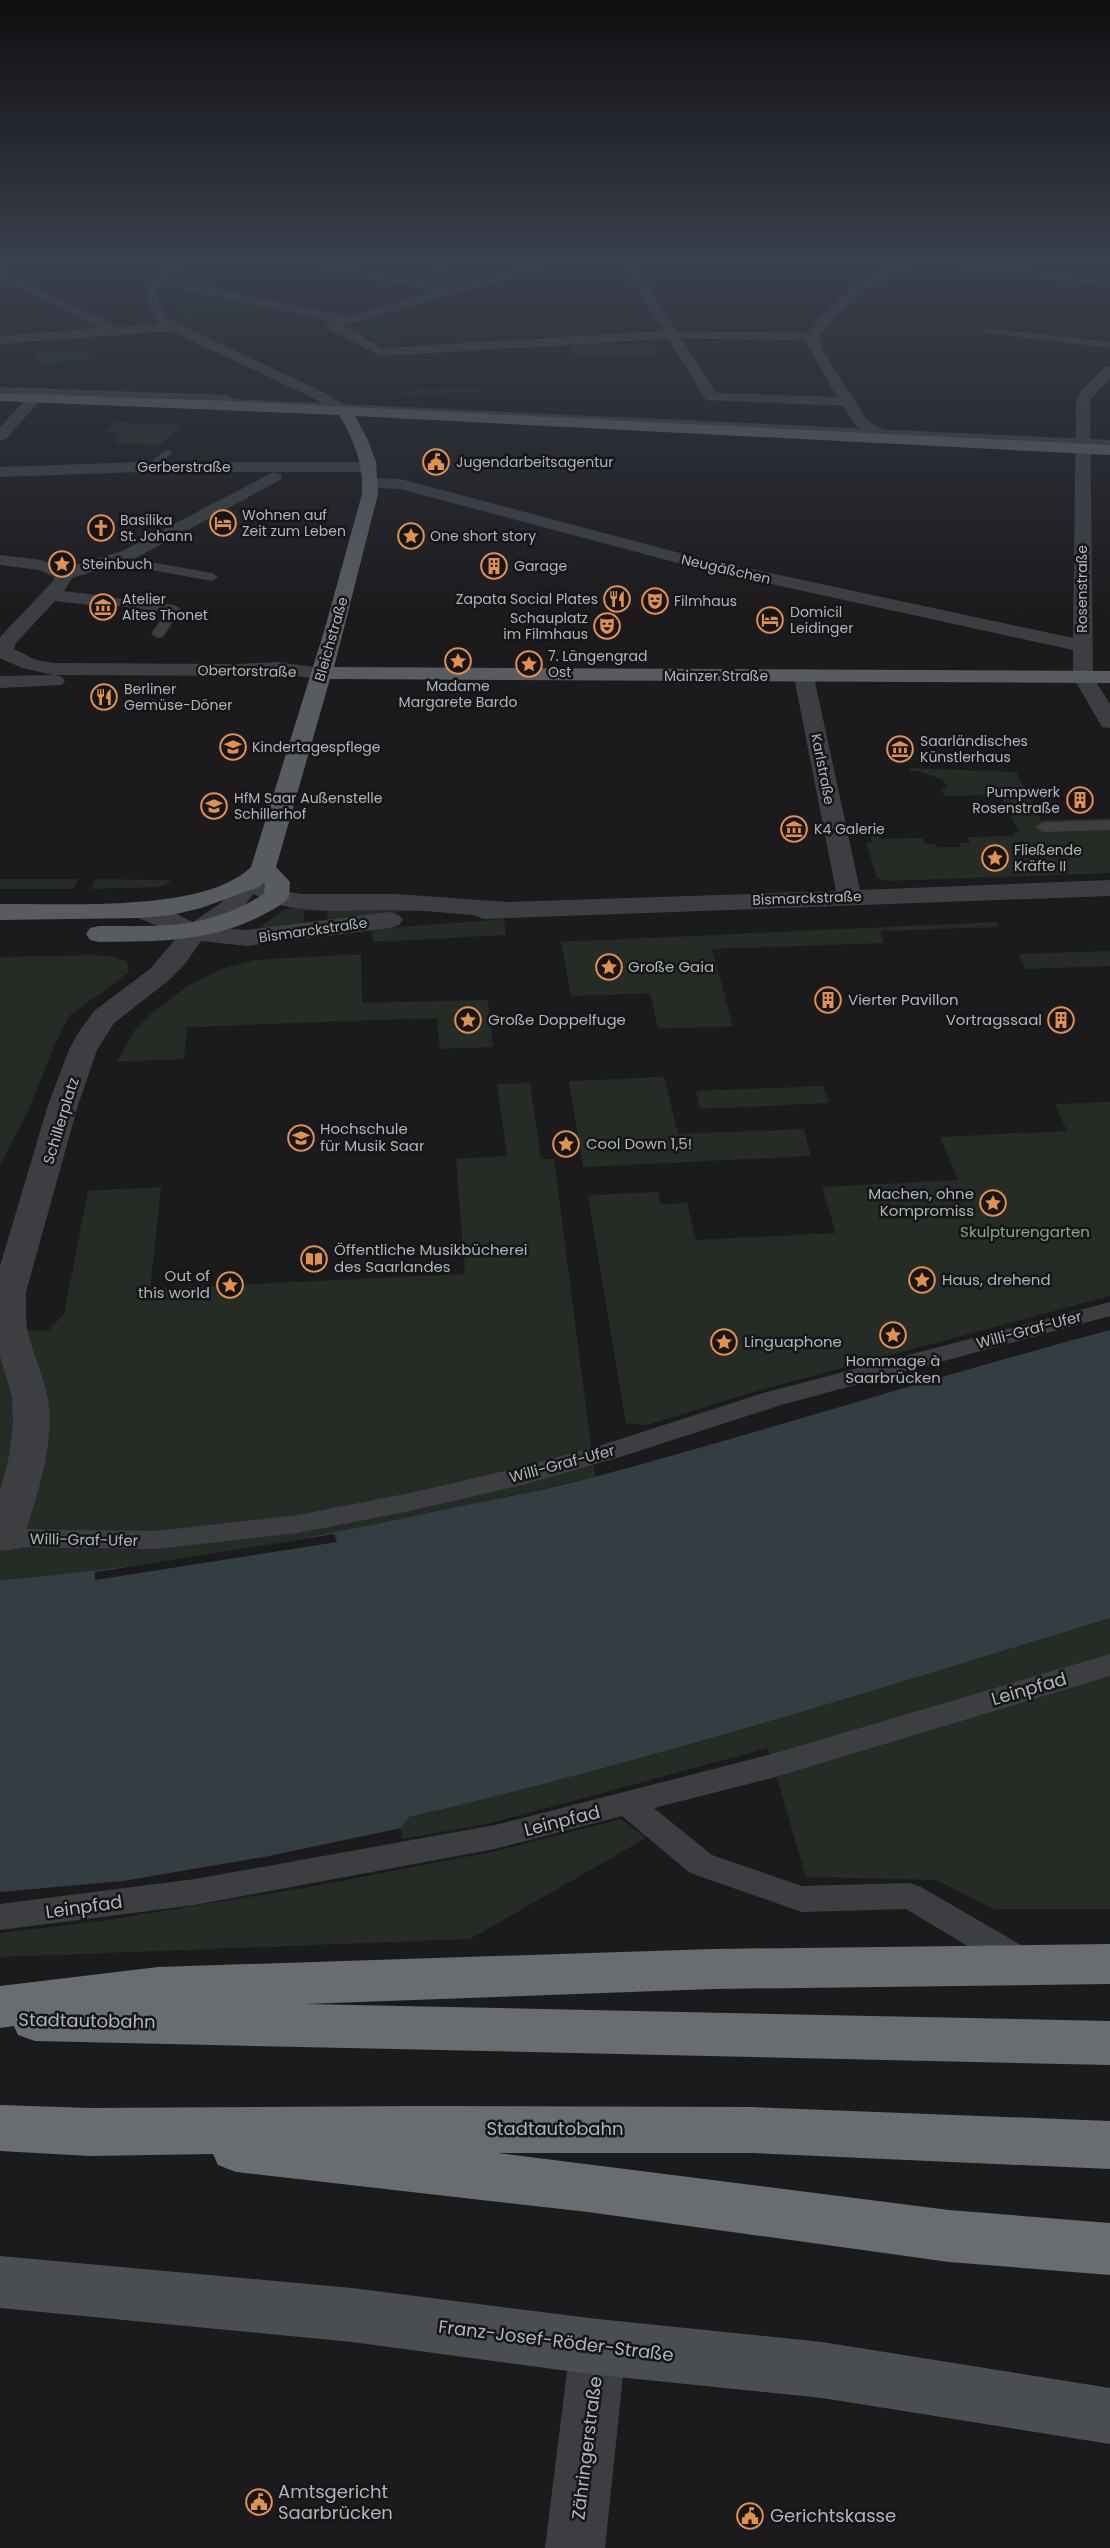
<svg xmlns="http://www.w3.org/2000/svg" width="1110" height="2548" viewBox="0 0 1110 2548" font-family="Poppins,sans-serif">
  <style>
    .green { fill: #252c25 }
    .water { fill: #333e42 }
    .pier { fill: #1b1b1d }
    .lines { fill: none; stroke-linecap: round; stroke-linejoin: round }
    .lane { fill: #3c3e41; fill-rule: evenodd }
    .street { fill: #3c3e41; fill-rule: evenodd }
    .secondary { fill: #4a4d51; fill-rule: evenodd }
    .primary { fill: #585c60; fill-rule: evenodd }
    .highway { fill: #686d72; fill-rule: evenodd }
    .labels { text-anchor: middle; stroke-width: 5; stroke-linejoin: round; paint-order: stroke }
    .far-poi-label { font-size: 14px; fill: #aeb5bb; stroke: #161618; text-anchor: start }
    .far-street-label { font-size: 14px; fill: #aeb5bb; stroke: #161618 }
    .poi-label { font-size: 15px; fill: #aeb5bb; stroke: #161618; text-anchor: start }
    .street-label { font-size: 15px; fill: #aeb5bb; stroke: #161618 }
    .park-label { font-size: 15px; fill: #8ca487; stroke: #161618 }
    .near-street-label { font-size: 18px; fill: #aeb5bb; stroke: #161618 }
    .near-poi-label { font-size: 18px; fill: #aeb5bb; stroke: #161618; text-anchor: start }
  </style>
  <rect width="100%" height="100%" fill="#1b1b1d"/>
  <g class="green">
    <polygon points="376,260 472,260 451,266 484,273 446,283 435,284 395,276 428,267 411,267"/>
    <polygon points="193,292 278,309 179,319 172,307 171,294"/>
    <polygon points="371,321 403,343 382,343 353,328"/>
    <polygon points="652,345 657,356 575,357 572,346"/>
    <polygon points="65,349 67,353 86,352 91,360 40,363 36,352"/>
    <polygon points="481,388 481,392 385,395 420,390"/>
    <polygon points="115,422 181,425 159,445 116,444 117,442 113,442 121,433 106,432"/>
    <polygon points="909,768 1016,772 1041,820 1110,818 1110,873 887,881 877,878 866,843 872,842 870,835 878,835 880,839 922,838 925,844 935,844 937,847 961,847 960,843 970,843 968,837 1015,836 1013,833 1019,832 1000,795 944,796 941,789 948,788 943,780 918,771 910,771"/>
    <polygon points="0,879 78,879 74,889 0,889"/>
    <polygon points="95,879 168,880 171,882 159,887 91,889"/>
    <polygon points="328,907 414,910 327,922"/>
    <polygon points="291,908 305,908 303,925 259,928 285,909"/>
    <polygon points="504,919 506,935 373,942 372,929"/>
    <polygon points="996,922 999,927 880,931 884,943 712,949 733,1026 658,1029 650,993 571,996 561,942"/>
    <polygon points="1110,951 1110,966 1026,969 1018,954"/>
    <polygon points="361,954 362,1003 488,1000 493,1047 440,1049 437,1018 187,1027 184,1059 117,1062 135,1030 153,1012 188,986 222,969 254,960"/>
    <polygon points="95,955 108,956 127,961 129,972 69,1016 55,1044 28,1111 0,1165 0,957"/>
    <polygon points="664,1077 678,1134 804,1129 811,1156 583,1167 569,1081"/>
    <path d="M530 1083 541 1159H554L595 1477C508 1496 421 1517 333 1534 223 1555 112 1571 0 1580V1329L48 1331 64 1314 88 1191 161 1187 150 1289 465 1274 456 1159 507 1156 497 1084Z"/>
    <polygon points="823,1086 829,1103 700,1109 696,1091"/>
    <polygon points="1110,1102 1110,1296 754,1392 647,1425 626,1423 588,1195 658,1192 661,1204 687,1203 696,1240 836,1233 822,1187 958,1180 940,1137 1067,1131 1055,1104"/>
    <path d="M1110 1618V1909H994L937 1880 806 1877 768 1748 491 1823 402 1839 401 1828 409 1817C645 1762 877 1689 1110 1618Z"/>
    <polygon points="621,1819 646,1838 470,1939 0,1957 0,1933 101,1921 304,1888 496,1851"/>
  </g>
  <path class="water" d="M1110 1330V1618C878 1689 646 1762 409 1817L401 1828 264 1857 123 1881 0 1892V1580C153 1567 302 1541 452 1508 500 1498 550 1489 598 1476 769 1430 938 1376 1110 1330Z"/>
  <polygon class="pier" points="334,1534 337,1542 95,1580 95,1572"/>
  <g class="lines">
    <g class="lane">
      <polygon points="1073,260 1082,260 1073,266 1069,264"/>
      <polygon points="19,280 22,281 22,285 4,288 0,285 1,283"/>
      <polygon points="988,328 1110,342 1110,348 985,333 983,331"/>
      <polygon points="0,387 227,395 232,399 1110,440 1110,446 213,404 208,400 0,393"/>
      <polygon points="167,449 172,452 171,454 155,469 147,469 147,465"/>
      <polygon points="133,559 212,573 218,577 212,581 129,566 127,563"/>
      <polygon points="90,595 174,605 181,609 163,637 158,638 151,634 166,612 85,602 84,599"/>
      <polygon points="1110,820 1110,830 1043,832 1035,827 1043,822"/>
      <polygon points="1110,1302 1110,1316 781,1405 620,1457 522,1485 410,1511 298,1533 156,1549 0,1547 0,1529 156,1531 298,1515 410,1493 522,1467 602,1445 763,1393"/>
      <polygon points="1110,1654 1110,1676 772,1778 654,1808 712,1855 802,1886 910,1883 921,1887 1033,1952 1038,1962 1033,1972 1022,1976 1011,1972 906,1909 802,1912 690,1873 622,1816 495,1849 195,1905 0,1930 0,1904 195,1879 495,1825 772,1754"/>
    </g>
    <g class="street">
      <polygon points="0,260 69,260 63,264 0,268"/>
      <path d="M178 260H194C174 280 140 281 169 319L325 393 349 408 352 411 349 414H339L315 399 172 331 0 344V336L101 328 0 279V270L119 327 159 324 150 311 146 292 156 274Z"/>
      <path d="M290 260H314L450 287 546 260H565L563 263 343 326 383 348 663 331 619 260H631L676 331 808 333C828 304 871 268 906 260 931 255 967 261 992 265 1031 269 1071 274 1110 279V287L923 263 896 273 864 292 836 316 819 337 822 349 867 420 886 431 926 437 928 440 926 443 920 445 876 438 856 426 843 406 706 400 668 339 381 356 326 328 324 325 331 321 181 290 175 286 181 282 348 316 436 291 296 264ZM681 338 805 341 837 397 716 393Z"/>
      <polygon points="1110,366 1110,378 1090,400 1093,677 1110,704 1110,728 1102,727 1073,677 1073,650 693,567 400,489 371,488 363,483 371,478 400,479 695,557 1073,638 1076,400 1082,389 1105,367"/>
      <polygon points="31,398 36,399 38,402 36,405 6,439 0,441 0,427 26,399"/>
      <polygon points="142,462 369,462 377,467 369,472 142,472 0,477 0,467"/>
      <polygon points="274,472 280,474 282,477 280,480 134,559 72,578 64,591 97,595 100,599 97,603 90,605 55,601 16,643 14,649 36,660 55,663 239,664 277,662 329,669 332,673 329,677 322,679 277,674 239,676 56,675 62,677 65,681 62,685 0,688 0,676 53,675 22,668 0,658 0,637 54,580 54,577 39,570 0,565 0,555 41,560 65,568 122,551"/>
      <path d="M804 671 811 673 814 677 860 890 1110 880V896L483 919 473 915C447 913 420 910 394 910 348 909 295 918 253 894L240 912 219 928 247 930 390 912 399 915 403 920 399 925 390 928 247 946 201 941 185 964 168 981 114 1023 97 1050 78 1105 26 1292C26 1306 25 1319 28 1333 33 1355 44 1376 48 1399 55 1445 37 1494 24 1538L19 1548 5 1551 0 1550V1491L9 1456 13 1423 12 1397 0 1356V1266L48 1105 69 1050 78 1033 94 1011 150 969 179 935C168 930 132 917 127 910L131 905C151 900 175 913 193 922L222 902 241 877 250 875 259 877 284 891 301 894H396L508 902 836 891 794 677 797 673Z"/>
      <polygon points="598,2319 618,2327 626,2347 605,2548 545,2548 570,2347 578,2327"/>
    </g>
    <polygon class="secondary" points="0,2256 352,2288 598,2319 822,2342 1110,2388 1110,2444 822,2398 598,2375 352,2342 0,2308"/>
    <path class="primary" d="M0 393 208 400 1110 445V455L355 416 368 440 376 462 378 494 334 667 1110 671V683L330 679 276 867 290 882 289 897 285 902C222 943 171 941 99 942L90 940 86 934 90 928 99 926C163 926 207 930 264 894L265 884 264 882 259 887 201 908 172 915 140 918 0 920V904C65 903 204 913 251 867L325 628 362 494C364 466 354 439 339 415L0 401Z"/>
    <g class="highway">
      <polygon points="1110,1944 1110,1984 713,1989 305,2004 1110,2021 1110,2065 35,2041 18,2035 14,2026 0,2028 0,1986 158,1967 713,1949"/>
      <polygon points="0,2105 90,2108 423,2106 752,2107 1110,2121 1110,2169 752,2153 498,2153 949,2210 1110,2223 1110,2275 949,2262 588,2212 236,2172 218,2165 213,2154 90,2156 0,2151"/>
    </g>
  </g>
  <linearGradient id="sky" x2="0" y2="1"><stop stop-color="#0f0f10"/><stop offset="0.42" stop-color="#393f4c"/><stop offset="1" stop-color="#393f4c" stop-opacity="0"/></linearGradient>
  <rect width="1110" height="617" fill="url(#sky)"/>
  <defs>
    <g id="civic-ring" transform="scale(1.35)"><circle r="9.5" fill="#161618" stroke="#e3904c" stroke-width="1.5"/><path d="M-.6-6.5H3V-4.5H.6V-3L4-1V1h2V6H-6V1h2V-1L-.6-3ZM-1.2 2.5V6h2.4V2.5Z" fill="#e3904c"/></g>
    <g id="hotel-ring" transform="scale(1.35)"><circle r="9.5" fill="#161618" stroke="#e3904c" stroke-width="1.5"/><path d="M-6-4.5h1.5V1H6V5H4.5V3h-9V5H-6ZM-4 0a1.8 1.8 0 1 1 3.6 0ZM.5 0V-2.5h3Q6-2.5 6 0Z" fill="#e3904c"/></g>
    <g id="church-ring" transform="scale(1.35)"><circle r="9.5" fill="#161618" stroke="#e3904c" stroke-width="1.5"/><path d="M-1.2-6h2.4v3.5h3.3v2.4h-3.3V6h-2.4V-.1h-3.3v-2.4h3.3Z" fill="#e3904c"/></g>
    <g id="sight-ring" transform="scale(1.35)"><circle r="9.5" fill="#161618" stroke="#e3904c" stroke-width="1.5"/><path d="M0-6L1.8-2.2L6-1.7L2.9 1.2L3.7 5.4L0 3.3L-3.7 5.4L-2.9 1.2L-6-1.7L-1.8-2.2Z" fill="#e3904c"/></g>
    <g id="building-ring" transform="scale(1.35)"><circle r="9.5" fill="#161618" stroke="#e3904c" stroke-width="1.5"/><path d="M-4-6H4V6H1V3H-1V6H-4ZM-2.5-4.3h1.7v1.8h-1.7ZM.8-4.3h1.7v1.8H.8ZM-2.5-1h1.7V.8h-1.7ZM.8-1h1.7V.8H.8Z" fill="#e3904c"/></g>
    <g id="restaurant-ring" transform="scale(1.35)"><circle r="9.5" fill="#161618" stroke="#e3904c" stroke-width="1.5"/><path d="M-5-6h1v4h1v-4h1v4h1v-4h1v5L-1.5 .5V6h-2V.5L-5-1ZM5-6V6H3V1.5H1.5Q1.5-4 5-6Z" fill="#e3904c"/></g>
    <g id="theatre-ring" transform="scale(1.35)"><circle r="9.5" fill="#161618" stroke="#e3904c" stroke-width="1.5"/><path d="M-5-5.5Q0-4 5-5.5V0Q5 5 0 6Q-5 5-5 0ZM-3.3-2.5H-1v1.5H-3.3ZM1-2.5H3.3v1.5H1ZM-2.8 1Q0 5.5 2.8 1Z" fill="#e3904c"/></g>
    <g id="museum-ring" transform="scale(1.35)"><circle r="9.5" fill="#161618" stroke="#e3904c" stroke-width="1.5"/><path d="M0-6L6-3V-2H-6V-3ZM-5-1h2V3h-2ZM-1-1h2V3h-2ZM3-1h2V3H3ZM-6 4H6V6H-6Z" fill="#e3904c"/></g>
    <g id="school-ring" transform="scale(1.35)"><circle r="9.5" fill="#161618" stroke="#e3904c" stroke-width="1.5"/><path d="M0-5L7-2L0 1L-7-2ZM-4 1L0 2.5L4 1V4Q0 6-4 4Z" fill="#e3904c"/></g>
    <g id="university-ring" transform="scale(1.35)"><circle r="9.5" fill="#161618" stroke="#e3904c" stroke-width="1.5"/><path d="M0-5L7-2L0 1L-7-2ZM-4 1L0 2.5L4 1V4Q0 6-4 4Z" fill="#e3904c"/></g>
    <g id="library-ring" transform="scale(1.35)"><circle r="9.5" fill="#161618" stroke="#e3904c" stroke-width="1.5"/><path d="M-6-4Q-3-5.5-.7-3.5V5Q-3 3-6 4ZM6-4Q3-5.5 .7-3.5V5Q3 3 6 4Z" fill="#e3904c"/></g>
  </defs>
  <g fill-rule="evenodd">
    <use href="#civic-ring" x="436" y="462"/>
    <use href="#hotel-ring" x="223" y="523"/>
    <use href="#church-ring" x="101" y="528"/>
    <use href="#sight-ring" x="411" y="536"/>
    <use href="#sight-ring" x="62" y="564"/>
    <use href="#building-ring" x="494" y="566"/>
    <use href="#restaurant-ring" x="617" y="599"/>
    <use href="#theatre-ring" x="655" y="601"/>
    <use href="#museum-ring" x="103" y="607"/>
    <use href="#hotel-ring" x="770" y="620"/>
    <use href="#theatre-ring" x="607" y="626"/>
    <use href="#sight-ring" x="458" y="661"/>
    <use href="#sight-ring" x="529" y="664"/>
    <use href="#restaurant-ring" x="104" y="697"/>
    <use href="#school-ring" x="233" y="747"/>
    <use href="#museum-ring" x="900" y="749"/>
    <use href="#building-ring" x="1080" y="800"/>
    <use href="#university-ring" x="214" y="806"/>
    <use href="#museum-ring" x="794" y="829"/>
    <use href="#sight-ring" x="995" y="858"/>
    <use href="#sight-ring" x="609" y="967"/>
    <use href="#building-ring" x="828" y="1000"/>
    <use href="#sight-ring" x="468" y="1020"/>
    <use href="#building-ring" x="1061" y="1020"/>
    <use href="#university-ring" x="301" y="1138"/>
    <use href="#sight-ring" x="566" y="1144"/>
    <use href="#sight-ring" x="993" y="1203"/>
    <use href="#library-ring" x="314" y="1259"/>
    <use href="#sight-ring" x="922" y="1280"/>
    <use href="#sight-ring" x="230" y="1285"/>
    <use href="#sight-ring" x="893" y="1335"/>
    <use href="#sight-ring" x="724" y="1342"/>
    <use href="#civic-ring" x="259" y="2502"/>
    <use href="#civic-ring" x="750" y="2516"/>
  </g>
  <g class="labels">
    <g class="far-poi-label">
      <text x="456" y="467">Jugendarbeitsagentur</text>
      <text x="242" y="520">Wohnen auf<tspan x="242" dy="16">Zeit zum Leben</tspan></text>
      <text x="120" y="525">Basilika<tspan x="120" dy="16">St. Johann</tspan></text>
      <text x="430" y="541">One short story</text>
      <text x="82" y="569">Steinbuch</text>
      <text x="514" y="571">Garage</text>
      <text x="122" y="604">Atelier<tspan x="122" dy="16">Altes Thonet</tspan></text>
      <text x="598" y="604" text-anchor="end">Zapata Social Plates</text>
      <text x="674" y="606">Filmhaus</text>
      <text x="790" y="617">Domicil<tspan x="790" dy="16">Leidinger</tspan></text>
      <text x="588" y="623" text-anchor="end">Schauplatz<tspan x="588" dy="16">im Filmhaus</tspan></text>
      <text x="548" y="661">7. Längengrad<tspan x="548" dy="16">Ost</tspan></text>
      <text x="458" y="691" text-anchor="middle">Madame<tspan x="458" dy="16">Margarete Bardo</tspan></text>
      <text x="124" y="694">Berliner<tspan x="124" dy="16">Gemüse-Döner</tspan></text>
      <text x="920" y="746">Saarländisches<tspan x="920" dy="16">Künstlerhaus</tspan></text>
      <text x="252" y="752">Kindertagespflege</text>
      <text x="1060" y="797" text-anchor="end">Pumpwerk<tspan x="1060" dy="16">Rosenstraße</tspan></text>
      <text x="234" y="803">HfM Saar Außenstelle<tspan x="234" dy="16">Schillerhof</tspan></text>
      <text x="814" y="834">K4 Galerie</text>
      <text x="1014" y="855">Fließende<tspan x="1014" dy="16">Kräfte II</tspan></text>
    </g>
    <g class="far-street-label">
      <text x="184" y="472">Gerberstraße</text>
      <text transform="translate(726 569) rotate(13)" y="5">Neugäßchen</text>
      <text transform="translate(1082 589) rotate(-90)" y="5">Rosenstraße</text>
      <text transform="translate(331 639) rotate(-74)" y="5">Bleichstraße</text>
      <text transform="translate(247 671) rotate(1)" y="5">Obertorstraße</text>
      <text x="716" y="681">Mainzer Straße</text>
      <text transform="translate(823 769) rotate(79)" y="5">Karlstraße</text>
      <text transform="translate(807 898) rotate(-2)" y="5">Bismarckstraße</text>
      <text transform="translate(313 930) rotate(-8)" y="5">Bismarckstraße</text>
    </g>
    <g class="poi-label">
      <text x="628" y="972">Große Gaia</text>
      <text x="848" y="1005">Vierter Pavillon</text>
      <text x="488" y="1025">Große Doppelfuge</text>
      <text x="1042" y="1025" text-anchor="end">Vortragssaal</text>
      <text x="320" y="1134">Hochschule<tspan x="320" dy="17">für Musik Saar</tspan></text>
      <text x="586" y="1149">Cool Down 1,5!</text>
      <text x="974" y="1199" text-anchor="end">Machen, ohne<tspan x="974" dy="17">Kompromiss</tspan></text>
      <text x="334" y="1255">Öffentliche Musikbücherei<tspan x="334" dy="17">des Saarlandes</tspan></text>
      <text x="210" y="1281" text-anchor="end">Out of<tspan x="210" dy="17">this world</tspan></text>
      <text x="942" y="1285">Haus, drehend</text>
      <text x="744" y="1347">Linguaphone</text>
      <text x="893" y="1366" text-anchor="middle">Hommage à<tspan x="893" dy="17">Saarbrücken</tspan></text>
    </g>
    <g class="street-label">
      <text transform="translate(61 1121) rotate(-73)" y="5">Schillerplatz</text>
      <text transform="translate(1029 1330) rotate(-15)" y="5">Willi-Graf-Ufer</text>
      <text transform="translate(562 1464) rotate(-15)" y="5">Willi-Graf-Ufer</text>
      <text transform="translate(84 1540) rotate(1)" y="5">Willi-Graf-Ufer</text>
    </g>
    <g class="park-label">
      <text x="1025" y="1237">Skulpturengarten</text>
    </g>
    <g class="near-street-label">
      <text transform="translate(1029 1689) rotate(-16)" y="6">Leinpfad</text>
      <text transform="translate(562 1821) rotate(-14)" y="6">Leinpfad</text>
      <text transform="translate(84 1907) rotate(-8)" y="6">Leinpfad</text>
      <text transform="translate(87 2021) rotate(1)" y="6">Stadtautobahn</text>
      <text x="555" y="2135">Stadtautobahn</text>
      <text transform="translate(556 2341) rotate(7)" y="6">Franz-Josef-Röder-Straße</text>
      <text transform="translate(587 2448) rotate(-83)" y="6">Zähringerstraße</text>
    </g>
    <g class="near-poi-label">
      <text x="278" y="2498">Amtsgericht<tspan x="278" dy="21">Saarbrücken</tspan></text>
      <text x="770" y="2522">Gerichtskasse</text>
    </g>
  </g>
</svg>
